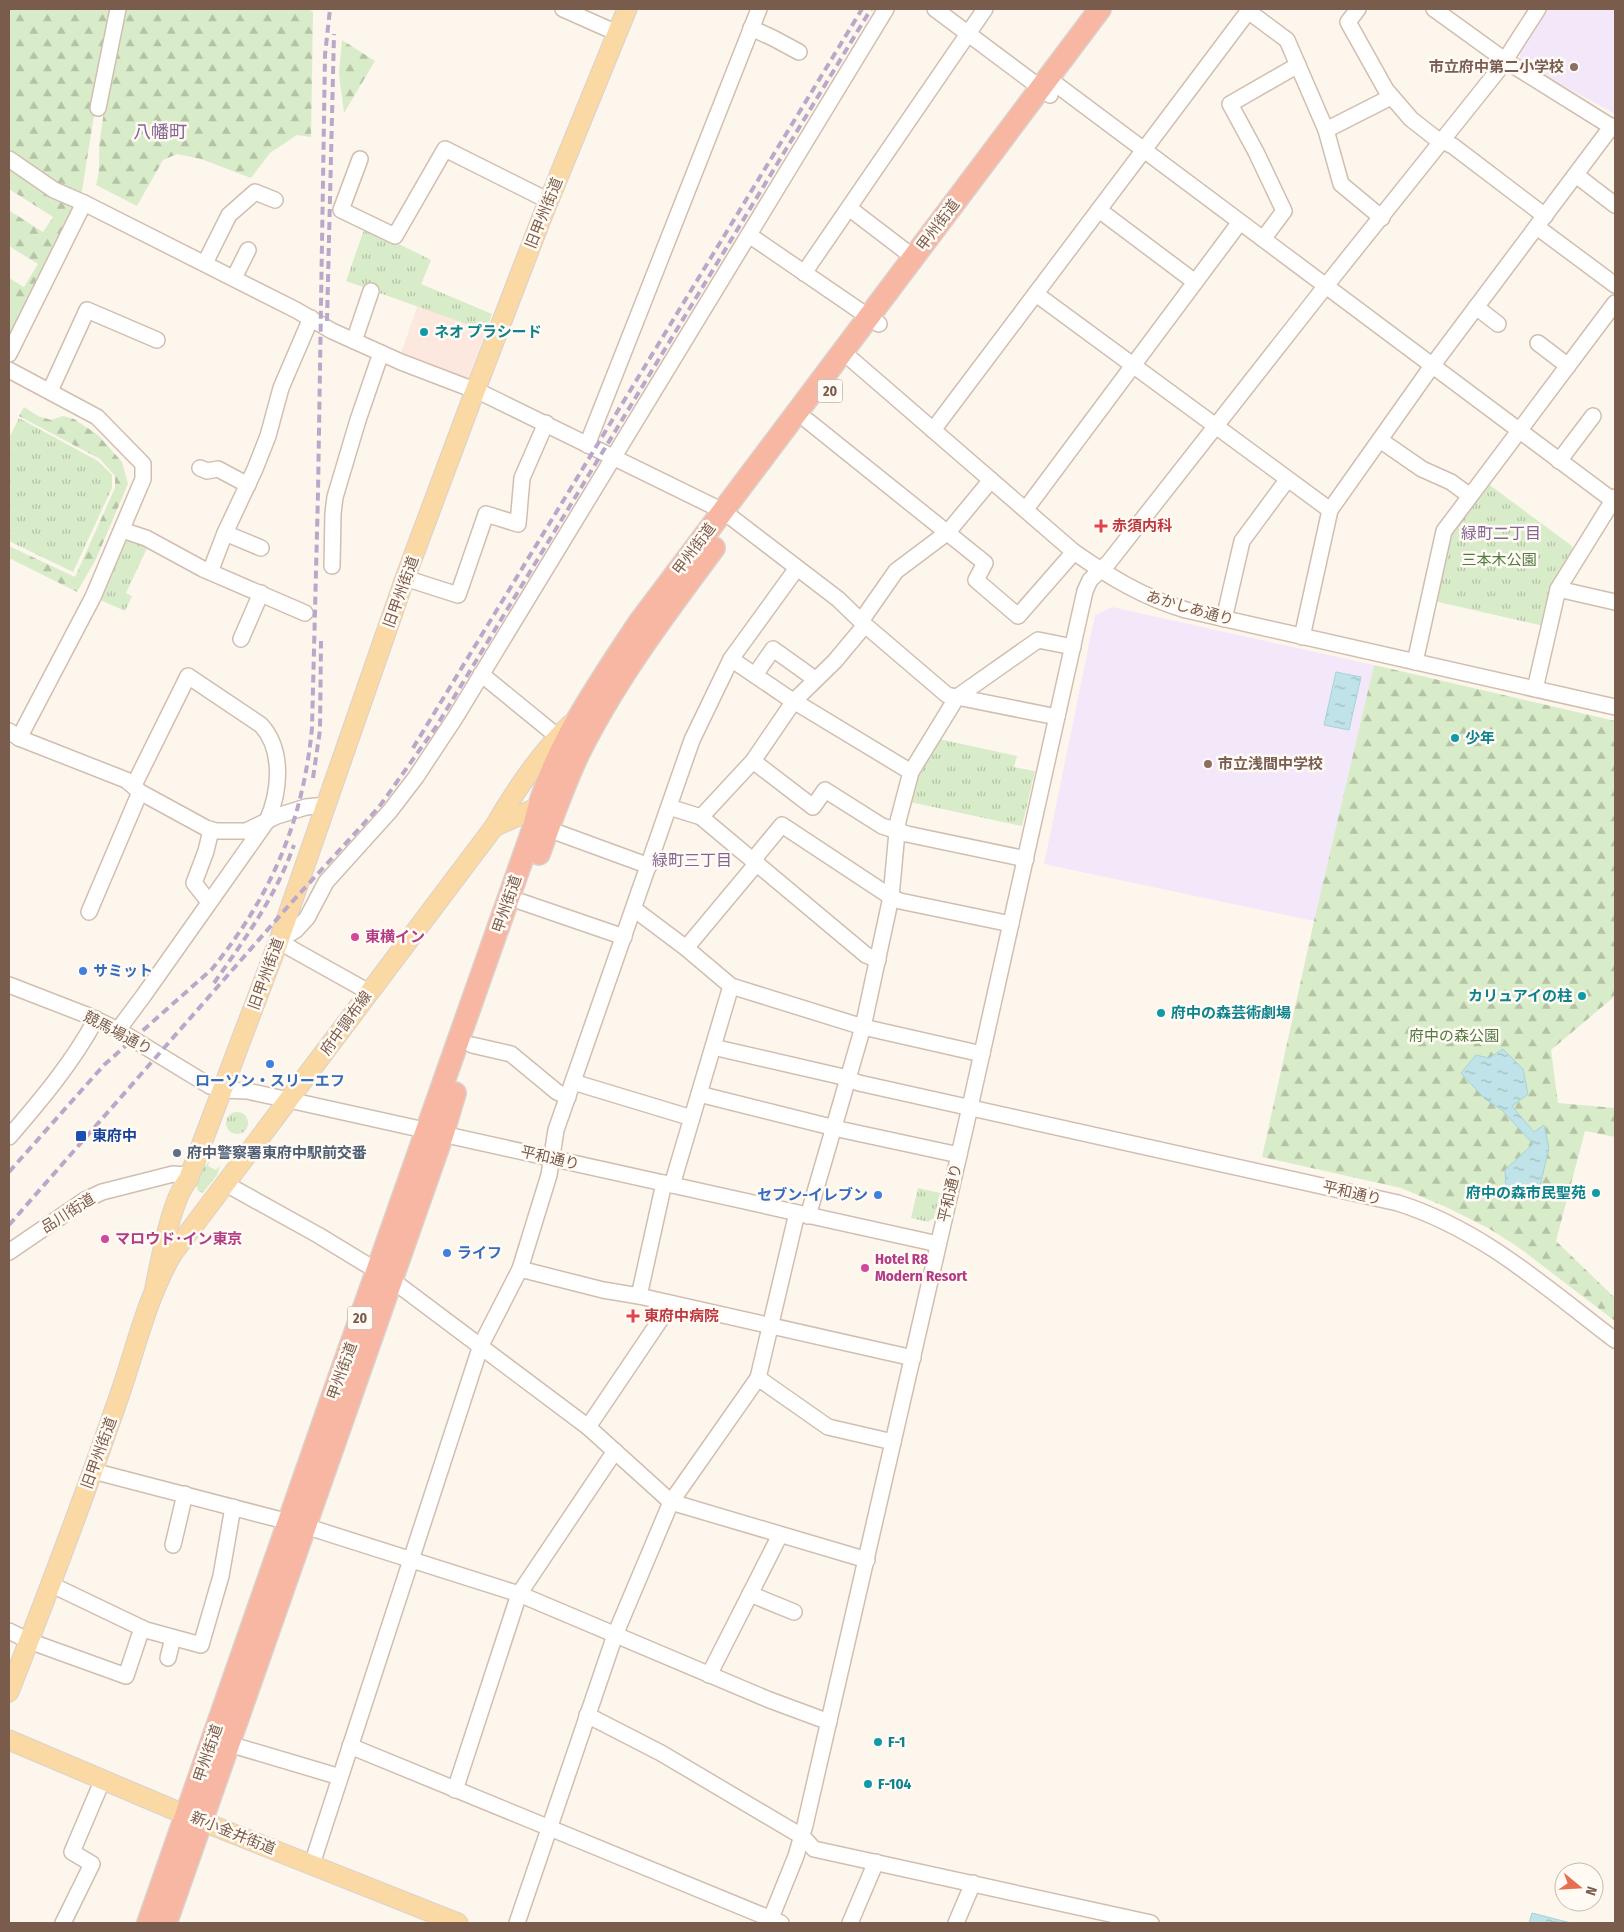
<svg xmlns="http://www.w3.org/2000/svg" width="1624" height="1932" viewBox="0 0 1624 1932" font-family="'Fira Sans Condensed','Noto Sans JP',sans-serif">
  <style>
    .commercial { fill: #fde8e0 }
    .education { fill: #f3e8fa }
    .grass { fill: url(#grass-tufts) }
    .forest { fill: url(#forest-firs) }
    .water { fill: url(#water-ripples); stroke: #a5d3da }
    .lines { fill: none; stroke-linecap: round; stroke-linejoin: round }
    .minor-casing { stroke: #d1beb0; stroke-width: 18 }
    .major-casing { stroke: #dad1cd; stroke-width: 21 }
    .highway-casing { stroke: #dad1cd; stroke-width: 24 }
    .minor { stroke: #fff; stroke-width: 15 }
    .major { stroke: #fbd9a5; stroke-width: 19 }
    .highway { stroke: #f7b7a3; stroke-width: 21 }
    .rail { stroke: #b9a8c9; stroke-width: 4; stroke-dasharray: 8 5; stroke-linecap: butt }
    .education-dot { fill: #8d6e63; stroke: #fffaf3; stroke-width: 2 }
    .culture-dot { fill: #0f9aa8; stroke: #fffaf3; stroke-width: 2 }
    .health-dot { fill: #e0444e; stroke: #fffaf3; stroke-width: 2 }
    .hotel-dot { fill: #d1479c; stroke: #fffaf3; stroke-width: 2 }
    .shop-dot { fill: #3f7fe0; stroke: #fffaf3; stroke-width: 2 }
    .transit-dot { fill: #1a4fb4; stroke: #fffaf3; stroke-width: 2 }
    .service-dot { fill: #5c6f8a; stroke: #fffaf3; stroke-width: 2 }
    .labels { text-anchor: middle; stroke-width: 5; stroke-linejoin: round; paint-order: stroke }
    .shield { fill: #fffaf3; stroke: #a28b7f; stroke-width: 1 }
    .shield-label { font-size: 14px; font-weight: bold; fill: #7a5c4d }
    .education-label { font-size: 15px; font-weight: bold; fill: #785e54; stroke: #fffaf3; text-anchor: end }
    .street-label { font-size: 15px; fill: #7a5c4d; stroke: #fffaf3 }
    .culture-label { font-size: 15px; font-weight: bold; fill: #0d838f; stroke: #fffaf3; text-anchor: start }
    .health-label { font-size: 15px; font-weight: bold; fill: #be3a42; stroke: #fffaf3; text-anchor: start }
    .park-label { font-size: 15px; fill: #537a41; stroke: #fffaf3 }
    .hotel-label { font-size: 15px; font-weight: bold; fill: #b23c85; stroke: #fffaf3; text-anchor: start }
    .shop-label { font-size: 15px; font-weight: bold; fill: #366cbe; stroke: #fffaf3; text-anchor: start }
    .transit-label { font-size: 15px; font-weight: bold; fill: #164399; stroke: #fffaf3; text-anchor: start }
    .service-label { font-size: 15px; font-weight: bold; fill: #4e5e75; stroke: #fffaf3; text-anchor: start }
    .neighbourhood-label { font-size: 16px; fill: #846695; stroke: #fffaf3 }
    .quarter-label { font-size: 18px; fill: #846695; stroke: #fffaf3 }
  </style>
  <defs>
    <pattern id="grass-tufts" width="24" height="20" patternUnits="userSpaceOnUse" patternTransform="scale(1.25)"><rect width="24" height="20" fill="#d8ecc9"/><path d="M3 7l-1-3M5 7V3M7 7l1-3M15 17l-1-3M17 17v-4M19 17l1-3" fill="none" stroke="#b4c2a5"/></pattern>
    <pattern id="forest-firs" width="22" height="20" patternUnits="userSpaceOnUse" patternTransform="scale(1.25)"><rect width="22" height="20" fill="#d8ecc9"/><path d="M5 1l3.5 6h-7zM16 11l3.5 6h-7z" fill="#b4c2a5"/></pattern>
    <pattern id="water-ripples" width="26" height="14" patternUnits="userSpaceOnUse" patternTransform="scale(1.25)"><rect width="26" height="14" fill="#bfe3e8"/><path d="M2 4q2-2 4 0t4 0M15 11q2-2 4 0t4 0" fill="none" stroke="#a0bbbe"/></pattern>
  </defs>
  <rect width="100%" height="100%" fill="#fdf6ec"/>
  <polygon class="commercial" points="418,305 486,331 468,379 401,353"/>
  <g class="education">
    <polygon points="1547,9 1615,9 1615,114 1546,76 1520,58 1520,52"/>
    <polygon points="1112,607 1374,665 1314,921 1044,864 1095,615"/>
  </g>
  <g class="grass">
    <polygon points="365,227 431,260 421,284 492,314 486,331 346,281"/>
    <polygon points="19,418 98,461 112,475 112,488 73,572 9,541 9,438"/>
    <polygon points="1487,483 1572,546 1573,553 1544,626 1434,601 1449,533"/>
    <polygon points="129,537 148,546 126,593 132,596 125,611 96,598 123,540"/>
    <polygon points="939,739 1017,756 1014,767 1035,771 1022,826 910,802 916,778"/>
    <circle cx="237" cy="1123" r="11"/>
    <path d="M210 1161 208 1166 216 1170 220 1166 217 1175 203 1193 198 1191C194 1181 202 1167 210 1161Z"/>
    <polygon points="918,1188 940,1193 934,1218 928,1222 911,1218"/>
  </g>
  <g class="forest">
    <polygon points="9,9 111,9 81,197 9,156"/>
    <path d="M123 9H308L313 12 311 137 297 135 270 153 251 178 201 159 177 154 163 160 137 206 96 185C101 170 98 155 100 139 106 95 115 52 123 9Z"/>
    <polygon points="342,40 375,61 344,113 339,74"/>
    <polygon points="9,163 74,207 9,342 9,278 24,287 38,264 9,246 9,213 10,211 43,232 53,217 9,189"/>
    <polygon points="24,407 38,416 51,420 63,416 74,419 98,435 122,462 128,484 96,559 77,592 9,558 9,546 75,577 115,488 115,476 100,459 19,416"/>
    <polygon points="1374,665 1615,721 1615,996 1551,1050 1558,1103 1615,1108 1615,1137 1585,1131 1556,1241 1615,1298 1615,1321 1518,1247 1488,1228 1446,1207 1401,1188 1262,1157 1314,921"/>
  </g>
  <g class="water">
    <polygon points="1336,672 1361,677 1349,730 1324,725"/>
    <polygon points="1503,1049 1523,1069 1528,1094 1512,1106 1534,1132 1544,1125 1549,1148 1538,1194 1522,1197 1506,1188 1505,1170 1533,1144 1502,1110 1485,1099 1461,1073 1476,1055 1489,1058"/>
    <polygon points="1532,1913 1571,1923 1529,1923"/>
  </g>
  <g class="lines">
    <g class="minor-casing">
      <g id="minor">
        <polyline points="563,9 617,33"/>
        <polyline points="935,9 1050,95"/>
        <polyline points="1358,9 1348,22 1386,90 1411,119 1434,137 1453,146 1545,216"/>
        <polyline points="1434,9 1506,61 1615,129"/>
        <polyline points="1248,11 1287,40 1326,130 1341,184 1382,218"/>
        <polyline points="751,28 773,38 799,52"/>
        <polyline points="1057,85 1615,502"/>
        <polyline points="98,108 118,9"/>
        <polyline points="1326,130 1391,97"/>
        <polyline points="9,159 54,190 84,203 296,310 332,331 401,362 482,393 723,511 838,599 865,625 947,695 1057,717"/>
        <polyline points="360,159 341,210 395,236 445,149 549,201"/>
        <polyline points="1576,175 1615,205"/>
        <polyline points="849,208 913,257"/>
        <polyline points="1099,210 1195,282"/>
        <polyline points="1537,227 1615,285"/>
        <polyline points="749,235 879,324"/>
        <polyline points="1263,239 1284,211 1256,152 1230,104 1298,65"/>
        <polyline points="205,263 229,215 255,192 275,200"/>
        <polyline points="804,273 985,9"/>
        <polyline points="234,278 248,250"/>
        <polyline points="1036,294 1330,510"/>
        <polyline points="1476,307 1498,324"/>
        <polyline points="354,341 371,291"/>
        <polyline points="1538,343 1568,366"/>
        <path d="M843 352 1074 552C1110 577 1144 598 1186 610L1615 707"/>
        <polyline points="9,354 84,203"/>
        <polyline points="9,370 97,417 143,464 143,479 93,597 19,738"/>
        <polyline points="50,391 87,310 157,340"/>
        <polyline points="808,421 985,563 976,580 1018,616 1074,552"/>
        <polyline points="933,430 1250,9"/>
        <polyline points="1380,440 1422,469 1451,482 1470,496"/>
        <polyline points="587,445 759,9"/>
        <polyline points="1559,461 1593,416"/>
        <polyline points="200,468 207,471 218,469 248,485"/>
        <polyline points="1026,509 1240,222"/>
        <polyline points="122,530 146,538 203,569 305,613"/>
        <polyline points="225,533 261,548"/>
        <polyline points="332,566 333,513 335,497 358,420 381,353"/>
        <polyline points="210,572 225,533 255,469 268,436 281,388 311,318"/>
        <polyline points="405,578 458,595 486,514 518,524 522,478 546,423"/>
        <polyline points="1558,589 1615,602"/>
        <polyline points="1224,619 1242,541 1287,480"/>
        <polyline points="861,621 896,571 948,532 991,480"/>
        <polyline points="1302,637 1330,510 1432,366 1612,126"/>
        <polyline points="241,639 261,593"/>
        <polyline points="731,659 787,697 911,772"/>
        <polyline points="1415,662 1444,531 1615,303"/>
        <polyline points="481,674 557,736"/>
        <polyline points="755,675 773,649 815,679"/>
        <polyline points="1535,689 1558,589 1615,497"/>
        <polyline points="9,731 19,738 126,780 140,792 206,828 216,831 246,831 277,816 306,807 326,805"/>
        <polyline points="753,761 813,807 825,790 882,826 907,834 1026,859"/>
        <polyline points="669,807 701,817 866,955 878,960"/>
        <polyline points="701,817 753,761 794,701 835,661 865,625"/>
        <polyline points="548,829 649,866"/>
        <polyline points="753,860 782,825 891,897 900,901 1011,924"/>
        <polyline points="209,902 194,883 206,851 211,830"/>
        <polyline points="522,902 624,937"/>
        <polyline points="634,909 686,948 731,986 863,1027 982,1054"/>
        <polyline points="89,912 140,792"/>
        <polyline points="686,948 757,863"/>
        <polyline points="9,985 89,1016 118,1030 210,1086 222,1090 247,1091 289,1100 938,1244"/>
        <polyline points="369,992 292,949 279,940 296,930 307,918 326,882 390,811 416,777 455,718 886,9"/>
        <path d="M118 1030 144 995 267 821C280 792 284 750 261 725L188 676 134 785"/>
        <polyline points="472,1045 511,1054 557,1092 568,1097"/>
        <path d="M713 1047 839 1076 859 1083 1398 1203C1483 1230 1545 1287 1615 1340"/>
        <polyline points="573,1082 692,1118"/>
        <polyline points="699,1094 843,1130 959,1155"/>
        <path d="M9 1137C41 1100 73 1062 96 1019"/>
        <polyline points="226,1184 318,1235 392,1280 588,1427 671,1502 867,1560"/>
        <polyline points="672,1185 731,986"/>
        <polyline points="808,1216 863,1027 891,897 898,821 911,772 957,697 1038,640 1073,647"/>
        <polyline points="9,1252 85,1200 102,1192 173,1174 189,1175"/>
        <polyline points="520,1269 603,1290 639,1296 913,1358"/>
        <polyline points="639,1296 664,1183"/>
        <polyline points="758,1378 828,1427 893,1442"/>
        <polyline points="588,1427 671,1304"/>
        <polyline points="93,1471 289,1522"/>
        <polyline points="305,1526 519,1594 767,1699 829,1722"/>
        <polyline points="173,1545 185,1494"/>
        <polyline points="50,1584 146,1630 201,1645 221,1576 233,1507"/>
        <polyline points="750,1594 794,1612"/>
        <polyline points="9,1631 29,1641 126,1676 142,1628"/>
        <polyline points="168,1658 173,1638"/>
        <polyline points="709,1675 780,1535"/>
        <polyline points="587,1715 661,1753 803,1837 814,1849 1151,1923"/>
        <polyline points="229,1744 340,1777"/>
        <polyline points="350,1746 781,1923"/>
        <polyline points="455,1790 519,1594 615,1451"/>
        <polyline points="312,1864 481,1345 520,1269 549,1175 556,1130 692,740 731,659 797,568"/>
        <polyline points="63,1923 92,1864 72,1852 103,1779"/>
        <polyline points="517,1923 615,1635 671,1502 758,1378 797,1213"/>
        <polyline points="769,1923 796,1856 805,1825 970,1107 1085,591 1090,580 1109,562 1321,292 1500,68 1538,9"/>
        <polyline points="850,1923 876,1862"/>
        <polyline points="956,1923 973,1883"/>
      </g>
    </g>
    <g class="major-casing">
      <g id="major">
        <polyline points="494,827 549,802"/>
        <path d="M155 1287C161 1259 171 1200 188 1180L279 940 405 578 472 399 542 217 627 9"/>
        <path d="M9 1692C46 1598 82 1503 115 1408 134 1357 145 1300 173 1253L494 827C513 794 543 749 571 724"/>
        <polyline points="9,1740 186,1815 458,1923"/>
      </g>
    </g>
    <g class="highway-casing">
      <g id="highway">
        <path d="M539 854C551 821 563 787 578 755 615 680 665 614 714 548"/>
        <path d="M148 1923 328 1409 533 829C549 754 596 688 638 624L1100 9"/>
        <polyline points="166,1923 443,1134 455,1093"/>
      </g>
    </g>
    <use href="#minor" class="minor"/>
    <use href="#major" class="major"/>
    <use href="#highway" class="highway"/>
    <g class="rail">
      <polyline points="327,321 334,34"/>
      <polyline points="413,748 862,9"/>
      <polyline points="313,778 320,730 321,641"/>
      <path d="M214 983C245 939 276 896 294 845"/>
      <path d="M9 1172 104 1065 212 969C271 896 303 822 312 728L318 493 325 55 330 9"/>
      <polyline points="9,1225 291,903 379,807 436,727 871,9"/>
    </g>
  </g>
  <g class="education-dot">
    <circle cx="1574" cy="67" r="5"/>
    <circle cx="1208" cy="764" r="5"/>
  </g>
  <g class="culture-dot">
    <circle cx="424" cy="332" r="5"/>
    <circle cx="1455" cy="738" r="5"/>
    <circle cx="1582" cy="996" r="5"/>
    <circle cx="1161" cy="1013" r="5"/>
    <circle cx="1596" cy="1193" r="5"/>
    <circle cx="878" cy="1742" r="5"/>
    <circle cx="868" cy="1784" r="5"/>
  </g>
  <g class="health-dot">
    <path d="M1098.5 518.5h5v5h5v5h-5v5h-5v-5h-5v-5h5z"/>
    <path d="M630.5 1308.5h5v5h5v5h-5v5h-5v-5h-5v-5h5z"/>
  </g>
  <g class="hotel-dot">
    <circle cx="355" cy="937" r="5"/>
    <circle cx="105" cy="1239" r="5"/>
    <circle cx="865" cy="1268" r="5"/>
  </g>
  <g class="shop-dot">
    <circle cx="83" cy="971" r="5"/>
    <circle cx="270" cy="1064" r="5"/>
    <circle cx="878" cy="1195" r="5"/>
    <circle cx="447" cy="1253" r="5"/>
  </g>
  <rect class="transit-dot" x="75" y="1130" width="12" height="12" rx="2.5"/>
  <circle class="service-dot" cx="177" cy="1153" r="5"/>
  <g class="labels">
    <g class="shield">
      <rect x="817.5" y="379.5" width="25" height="23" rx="4"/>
      <rect x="347.5" y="1306.5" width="25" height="23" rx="4"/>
    </g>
    <g class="shield-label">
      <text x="830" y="396">20</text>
      <text x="360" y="1323">20</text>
    </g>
    <g class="education-label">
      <text x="1564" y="72">市立府中第二小学校</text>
      <text x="1218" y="769" text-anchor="start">市立浅間中学校</text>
    </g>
    <g class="street-label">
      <text transform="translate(544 213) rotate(-68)" y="5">旧甲州街道</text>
      <text transform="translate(938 225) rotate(-53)" y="5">甲州街道</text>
      <text transform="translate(694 549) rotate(-53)" y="5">甲州街道</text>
      <text transform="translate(401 592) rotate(-70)" y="5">旧甲州街道</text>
      <text transform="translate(1190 608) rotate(16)" y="5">あかしあ通り</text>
      <text transform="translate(507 904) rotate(-71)" y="5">甲州街道</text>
      <text transform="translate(266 974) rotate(-70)" y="5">旧甲州街道</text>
      <text transform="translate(346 1023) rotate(-54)" y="5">府中調布線</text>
      <text transform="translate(118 1033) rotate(28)" y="5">競馬場通り</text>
      <text transform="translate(550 1158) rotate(13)" y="5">平和通り</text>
      <text transform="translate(950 1193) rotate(-77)" y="5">平和通り</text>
      <text transform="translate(1352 1193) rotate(13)" y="5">平和通り</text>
      <text transform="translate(68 1213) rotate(-32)" y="5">品川街道</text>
      <text transform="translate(342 1371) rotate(-70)" y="5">甲州街道</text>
      <text transform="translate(99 1453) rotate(-70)" y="5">旧甲州街道</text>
      <text transform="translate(208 1753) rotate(-71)" y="5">甲州街道</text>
      <text transform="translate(233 1833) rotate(22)" y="5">新小金井街道</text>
    </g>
    <g class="culture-label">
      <text x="434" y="337">ネオ プラシード</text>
      <text x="1465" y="743">少年</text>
      <text x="1572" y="1001" text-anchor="end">カリュアイの柱</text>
      <text x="1171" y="1018">府中の森芸術劇場</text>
      <text x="1586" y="1198" text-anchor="end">府中の森市民聖苑</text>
      <text x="888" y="1747">F-1</text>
      <text x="878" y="1789">F-104</text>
    </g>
    <g class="health-label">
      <text x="1112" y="531">赤須内科</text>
      <text x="644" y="1321">東府中病院</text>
    </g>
    <g class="park-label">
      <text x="1499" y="565">三本木公園</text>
      <text x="1454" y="1041">府中の森公園</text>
    </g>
    <g class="hotel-label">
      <text x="365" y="942">東横イン</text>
      <text x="115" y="1244">マロウド･イン東京</text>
      <text x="875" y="1264">Hotel R8<tspan x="875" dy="17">Modern Resort</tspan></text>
    </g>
    <g class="shop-label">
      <text x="93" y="976">サミット</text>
      <text x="270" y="1086" text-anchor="middle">ローソン・スリーエフ</text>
      <text x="868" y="1200" text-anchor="end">セブン-イレブン</text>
      <text x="457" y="1258">ライフ</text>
    </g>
    <g class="transit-label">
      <text x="92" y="1141">東府中</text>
    </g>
    <g class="service-label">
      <text x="187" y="1158">府中警察署東府中駅前交番</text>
    </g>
    <g class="neighbourhood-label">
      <text x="1501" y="539">緑町二丁目</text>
      <text x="692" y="866">緑町三丁目</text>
    </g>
    <g class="quarter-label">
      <text x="160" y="138">八幡町</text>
    </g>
  </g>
  <rect width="1624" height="1932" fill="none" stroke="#7a5c4d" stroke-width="20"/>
  <g transform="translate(1579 1887) rotate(108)"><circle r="24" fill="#fffaf3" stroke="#cabbb1"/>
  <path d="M0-4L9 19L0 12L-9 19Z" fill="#e76f51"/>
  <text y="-8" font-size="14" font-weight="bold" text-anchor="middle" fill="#7a5c4d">N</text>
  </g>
</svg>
